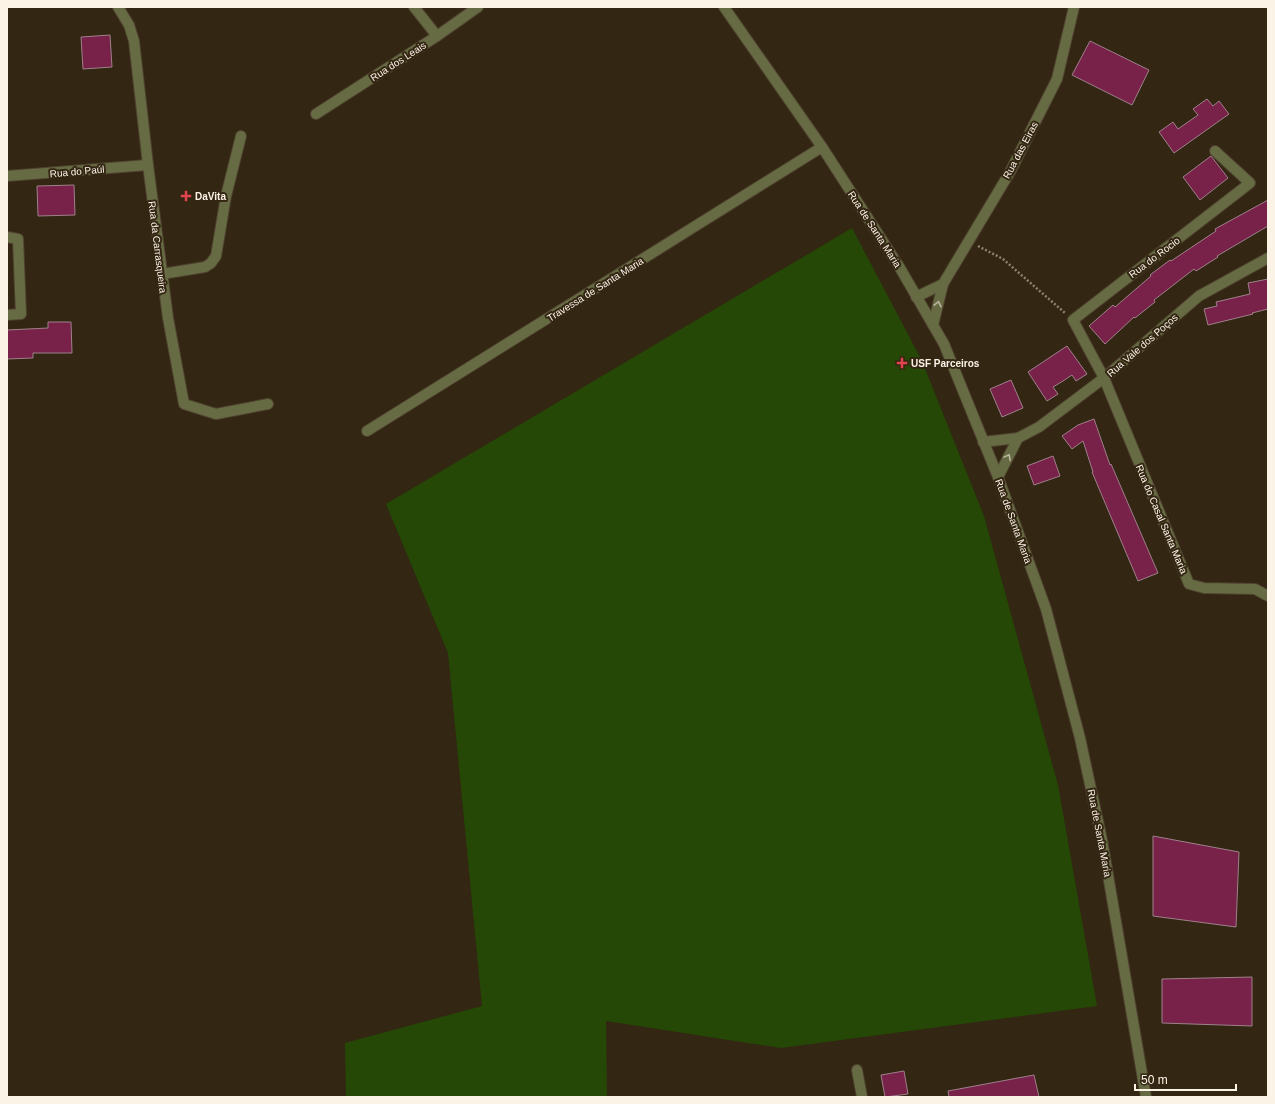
<svg xmlns="http://www.w3.org/2000/svg" width="1275" height="1104" viewBox="0 0 1275 1104" font-family="Helvetica,sans-serif">
  <style>
    .green { fill: #254806 }
    .building { fill: #782149; stroke: #9e818b }
    .lines { fill: none; stroke-linecap: round; stroke-linejoin: round }
    .minor-casing { stroke: #4f4330; stroke-width: 12 }
    .path { stroke: #8d8271; stroke-width: 2.5; stroke-dasharray: 2 2; stroke-linecap: butt }
    .minor { stroke: #676b44; stroke-width: 10 }
    .oneway { stroke: #b9b69e }
    .health-dot { fill: #e0444e; stroke: #332612; stroke-width: 1.5 }
    .labels { text-anchor: middle; stroke-width: 4; stroke-linejoin: round; paint-order: stroke }
    .street-label { font-size: 10px; fill: #fcf3e7; stroke: #332612 }
    .poi-label { font-size: 10px; font-weight: bold; fill: #fcf3e7; stroke: #332612; text-anchor: start }
  </style>
  <rect width="100%" height="100%" fill="#332612"/>
  <polygon class="green" points="852,228 922,361 984,516 1058,785 1097,1006 781,1048 606,1021 607,1097 346,1097 345,1043 482,1006 448,653 386,504"/>
  <g class="building">
    <polygon points="110,35 112,67 83,69 81,37"/>
    <polygon points="1090,41 1149,70 1132,105 1072,75"/>
    <polygon points="1207,99 1213,106 1219,101 1229,114 1174,153 1159,132 1173,122 1178,129 1198,115 1193,109"/>
    <polygon points="1211,156 1228,178 1200,200 1183,177"/>
    <polygon points="74,185 75,215 38,216 37,186"/>
    <polygon points="1268,200 1268,226 1217,256 1218,257 1196,271 1194,269 1154,300 1155,302 1135,318 1134,317 1105,344 1089,326 1113,305 1115,307 1151,276 1150,275 1170,260 1171,261 1216,231 1215,229"/>
    <polygon points="1268,279 1268,309 1252,313 1253,314 1208,325 1204,309 1217,306 1216,302 1250,294 1248,283"/>
    <polygon points="48,322 71,322 72,353 33,353 33,358 7,359 7,330 48,328"/>
    <polygon points="1067,346 1087,374 1076,381 1072,375 1063,381 1053,387 1058,394 1047,401 1028,372"/>
    <polygon points="1011,380 1023,408 1002,417 990,389"/>
    <polygon points="1094,419 1110,465 1111,464 1158,573 1138,581 1092,472 1093,472 1083,441 1072,449 1062,436 1078,425"/>
    <polygon points="1053,456 1060,476 1034,485 1027,466"/>
    <polygon points="1153,836 1239,852 1236,927 1153,916"/>
    <polygon points="1252,977 1252,1026 1162,1023 1162,979"/>
    <polygon points="904,1071 908,1094 885,1097 881,1075"/>
    <polygon points="1034,1075 1039,1097 949,1097 948,1091"/>
  </g>
  <g class="lines">
    <g class="minor-casing">
      <g id="minor">
        <polyline points="118,7 129,25 134,41 148,165 168,318 184,404 216,414 268,404"/>
        <polyline points="414,7 437,36"/>
        <polyline points="724,7 822,147 900,268 944,344 998,477 1046,609 1080,738 1102,840 1146,1097"/>
        <polyline points="316,114 437,36 478,7"/>
        <polyline points="1215,151 1250,183 1073,320 1104,378 1189,584 1204,588 1255,589 1268,596"/>
        <polyline points="7,176 148,165"/>
        <polyline points="7,237 18,239 21,314 7,315"/>
        <polyline points="162,274 205,267 211,263 216,256 226,196 241,136"/>
        <polyline points="916,297 943,284"/>
        <polyline points="933,325 943,284 1010,172 1057,79 1074,7"/>
        <polyline points="367,431 822,147"/>
        <polyline points="983,442 1018,438 1039,427 1104,378 1199,296 1268,258"/>
        <polyline points="998,477 1018,438"/>
        <polyline points="857,1070 862,1097"/>
      </g>
    </g>
    <polyline class="path" points="978,246 1003,259 1065,313"/>
    <use href="#minor" class="minor"/>
  </g>
  <defs><path id="oneway-chevron" d="M-2-3.5L2.5 0L-2 3.5" fill="none" stroke-width="1.6" stroke-linecap="round" stroke-linejoin="round"/></defs>
  <g class="oneway">
    <use href="#oneway-chevron" transform="translate(938 304) rotate(-77)"/>
    <use href="#oneway-chevron" transform="translate(1008 457) rotate(-62)"/>
  </g>
  <g class="health-dot">
    <path d="M184 190h4v4h4v4h-4v4h-4v-4h-4v-4h4z"/>
    <path d="M900 357h4v4h4v4h-4v4h-4v-4h-4v-4h4z"/>
  </g>
  <g class="labels">
    <g class="street-label">
      <text transform="translate(398 61) rotate(-33)" y="4">Rua dos Leais</text>
      <text transform="translate(1020 150) rotate(-62)" y="4">Rua das Eiras</text>
      <text transform="translate(77 171) rotate(-5)" y="4">Rua do Paúl</text>
      <text transform="translate(875 229) rotate(57)" y="4">Rua de Santa Maria</text>
      <text transform="translate(158 247) rotate(83)" y="4">Rua da Carrasqueira</text>
      <text transform="translate(1154 257) rotate(-37)" y="4">Rua do Rocio</text>
      <text transform="translate(595 289) rotate(-32)" y="4">Travessa de Santa Maria</text>
      <text transform="translate(1142 345) rotate(-41)" y="4">Rua Vale dos Poços</text>
      <text transform="translate(1162 519) rotate(67)" y="4">Rua do Casal Santa Maria</text>
      <text transform="translate(1014 521) rotate(70)" y="4">Rua de Santa Maria</text>
      <text transform="translate(1100 833) rotate(79)" y="4">Rua de Santa Maria</text>
    </g>
    <g class="poi-label">
      <text x="195" y="200">DaVita</text>
      <text x="911" y="367">USF Parceiros</text>
    </g>
  </g>
  <rect width="1275" height="1104" fill="none" stroke="#fcf3e7" stroke-width="16"/>
  <path d="M1135 1084v6h101v-6" fill="none" stroke="#fcf3e7" stroke-width="2"/>
  <text x="1141" y="1084" font-size="12" fill="#fcf3e7" stroke="#332612" stroke-width="3" paint-order="stroke">50 m</text>
</svg>
